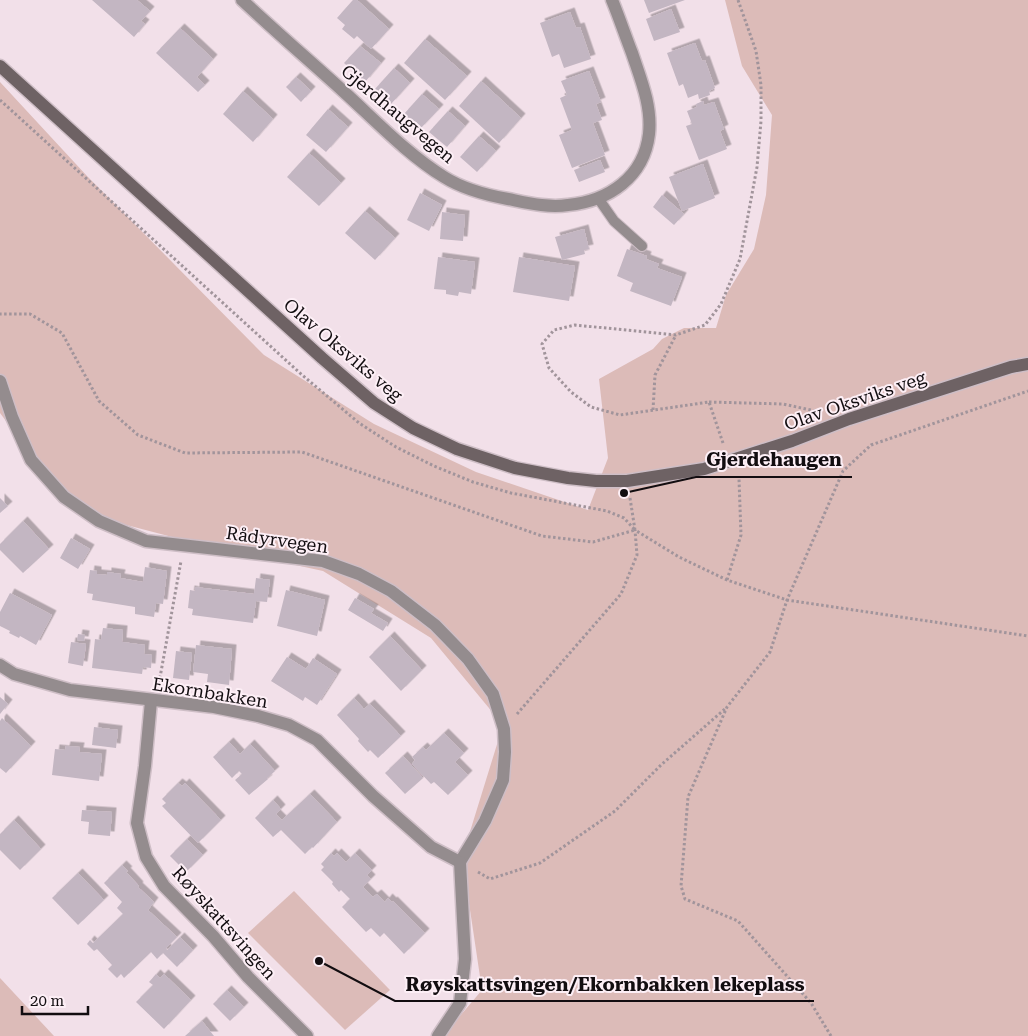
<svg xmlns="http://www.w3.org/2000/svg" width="1028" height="1036" viewBox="0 0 1028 1036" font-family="'Roboto Serif',serif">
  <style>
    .green { fill: #dcbbb8 }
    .building { fill: #c3b6c2; filter: url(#shadow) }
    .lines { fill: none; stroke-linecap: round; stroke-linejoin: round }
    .lane-casing { stroke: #cebec6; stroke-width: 12 }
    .street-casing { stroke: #cebec6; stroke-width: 15 }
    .secondary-casing { stroke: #cebec6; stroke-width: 15 }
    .path { stroke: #a1949b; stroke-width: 3; stroke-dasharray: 2.5 2.5; stroke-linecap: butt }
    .lane { stroke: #948c8e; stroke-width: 10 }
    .street { stroke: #948c8e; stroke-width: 12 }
    .secondary { stroke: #6e6264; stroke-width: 12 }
    .labels { text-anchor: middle; stroke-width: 4; stroke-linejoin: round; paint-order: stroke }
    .street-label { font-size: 18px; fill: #120d10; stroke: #fdeff6 }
    .leader { fill: none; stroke: #120d10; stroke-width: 2 }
    .callout-dot { fill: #120d10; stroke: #fdeff6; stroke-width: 2 }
    .callout-label { font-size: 19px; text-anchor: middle; font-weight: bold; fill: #120d10; stroke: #fdeff6; stroke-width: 4; stroke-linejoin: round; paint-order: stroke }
  </style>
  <defs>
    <filter id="shadow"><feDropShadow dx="4.5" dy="-4.5" stdDeviation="0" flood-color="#0004"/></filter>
  </defs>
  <rect width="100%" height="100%" fill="#f2e0e9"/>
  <g class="green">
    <polygon points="725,0 1028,0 1028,1036 443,1036 482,990 466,883 464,851 503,725 431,638 323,571 199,544 73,511 0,413 0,82 87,176 264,355 374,424 476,472 588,510 608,458 599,379 653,349 662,339 684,328 716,328 726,295 754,249 766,195 772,115 742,66"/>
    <polygon points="294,891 390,990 345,1030 248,933"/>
    <polygon points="0,978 54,1036 0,1036"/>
  </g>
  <g class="building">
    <polygon points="92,0 137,0 150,11 141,21 145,24 134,37"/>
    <polygon points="353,0 357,0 389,29 371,49 357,36 354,39 342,29 345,25 337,18"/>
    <polygon points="644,0 685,0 649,13"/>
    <polygon points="671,9 680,32 654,41 646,19"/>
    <polygon points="570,12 576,28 580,27 591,59 564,68 559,54 552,57 540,23"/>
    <polygon points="180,28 213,59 197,77 205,85 198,92 156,53"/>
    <polygon points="425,39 467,76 445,100 404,63"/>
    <polygon points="695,43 702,61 705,60 715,88 709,91 710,95 699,99 698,94 688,98 683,84 679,86 667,53"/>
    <polygon points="360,46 381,63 365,82 344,63"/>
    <polygon points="394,68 410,83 391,104 375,89"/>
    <polygon points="589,71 601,102 596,104 602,120 593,123 605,155 572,168 559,135 572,130 560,98 567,95 561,81"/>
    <polygon points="296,77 311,91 301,102 286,87"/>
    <polygon points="481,81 521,118 499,143 459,106"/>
    <polygon points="243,91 273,119 253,142 223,114"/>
    <polygon points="422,94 439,109 420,129 404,114"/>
    <polygon points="703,101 704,105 714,102 724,129 720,131 727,149 699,160 686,126 692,124 687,111 697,107 696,104"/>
    <polygon points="328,109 348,127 326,152 306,135"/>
    <polygon points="448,111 465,126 447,147 429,132"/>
    <polygon points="479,136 496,151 477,172 460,157"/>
    <polygon points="309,153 341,183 319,206 287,177"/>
    <polygon points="600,160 605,172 579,182 574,170"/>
    <polygon points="703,164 715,198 682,211 669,177"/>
    <polygon points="420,193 442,205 429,231 407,220"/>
    <polygon points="662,195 684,214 674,225 653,207"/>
    <polygon points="365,211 395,238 375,260 345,233"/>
    <polygon points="442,212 465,215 463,241 440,239"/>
    <polygon points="584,229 589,249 584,250 585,254 562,260 555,237"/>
    <polygon points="627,249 647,256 646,259 659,264 657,268 682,277 671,306 630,291 633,283 617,276"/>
    <polygon points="438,257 475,262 471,294 459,292 458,296 446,294 446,290 434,289"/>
    <polygon points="519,257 575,266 569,301 513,292"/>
    <polygon points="0,498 8,506 0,513"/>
    <polygon points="23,521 49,549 23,573 0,550 0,544"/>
    <polygon points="71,538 90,549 78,569 60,558"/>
    <polygon points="145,567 167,571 163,604 156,603 154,617 135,614 135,607 92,600 93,594 87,593 90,570 97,571 97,574 107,575 107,572 121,574 120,578 143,582"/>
    <polygon points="256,578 270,580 267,602 256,601 253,623 192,615 193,609 188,608 190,590 195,591 195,587 254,594"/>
    <polygon points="286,590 325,600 317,636 277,626"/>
    <polygon points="10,593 52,615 36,645 20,636 19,638 9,633 10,631 0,626 0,612"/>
    <polygon points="355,598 374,609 371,613 388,623 383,631 348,610"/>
    <polygon points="103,628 123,630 122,642 145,645 144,654 152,655 151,668 143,667 142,674 92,668 95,639 101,640"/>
    <polygon points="78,634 85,635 84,641 77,640"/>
    <polygon points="390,636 422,670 401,691 369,657"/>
    <polygon points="71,642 86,644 83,666 68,663"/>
    <polygon points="196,645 232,649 229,685 207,682 208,674 193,672"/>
    <polygon points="176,651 192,653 189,680 173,678"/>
    <polygon points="287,657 306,669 313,658 337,674 317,705 305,697 303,701 271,681"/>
    <polygon points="0,697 8,704 0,714"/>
    <polygon points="354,698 364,709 370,704 401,736 378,758 370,750 368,752 358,741 359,739 337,715"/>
    <polygon points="2,718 31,746 6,773 0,768 0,721"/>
    <polygon points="94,727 118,730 116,748 92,745"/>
    <polygon points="444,733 464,753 455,762 468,775 448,795 434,782 431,784 412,764 415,760 412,757 423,747 426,750"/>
    <polygon points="229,742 240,754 250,744 275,771 267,778 268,779 249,795 235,780 242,774 239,771 232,778 213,757"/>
    <polygon points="66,746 80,747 79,752 102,754 99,781 52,775 55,749 65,750"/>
    <polygon points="403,756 423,778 405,794 385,773"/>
    <polygon points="178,783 182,786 185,783 221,820 198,843 162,806 166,803 162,799"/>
    <polygon points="310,794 337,822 313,848 312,847 305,854 281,830 273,837 255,818 273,800 281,809 276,814 282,820"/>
    <polygon points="82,810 112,812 110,836 88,834 89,822 81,821"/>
    <polygon points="14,820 41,849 20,870 0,850 0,834"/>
    <polygon points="187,839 203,855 186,872 170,856"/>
    <polygon points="331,853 334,856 337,853 346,862 355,853 372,870 367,875 371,879 363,887 373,897 377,894 385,902 388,898 392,902 393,901 425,933 404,954 384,933 380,937 371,928 366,932 342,907 350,899 341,890 339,892 332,884 333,882 321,870 324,867 321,864"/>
    <polygon points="122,865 128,871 126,872 139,886 138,887 154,902 148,910 177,937 166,948 167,950 180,937 193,950 177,967 163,953 157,959 151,952 124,978 121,974 117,978 108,969 112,965 97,949 94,951 87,944 90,940 93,943 123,914 117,908 122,902 104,883"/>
    <polygon points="78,873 104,900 78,925 52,898"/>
    <polygon points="156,974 160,978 164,974 191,1000 164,1029 136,1002 153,985 149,982"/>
    <polygon points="227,990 244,1007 230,1021 213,1004"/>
    <polygon points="202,1021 214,1036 185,1036"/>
  </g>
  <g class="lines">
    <g class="lane-casing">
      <polyline id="lane" points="598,198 614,221 642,246"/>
    </g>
    <g class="street-casing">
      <g id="street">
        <path d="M242 0C275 31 310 61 343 91 376 121 407 154 444 177 463 189 486 195 508 199 528 203 548 208 568 205 609 201 644 177 649 134 652 106 641 80 632 53 625 35 619 17 612 0"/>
        <polyline points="0,381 12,417 31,460 64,497 99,521 146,541 323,561 359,574 391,591 435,625 468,659 493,694 504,729 505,752 503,780 485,821 460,862"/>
        <polyline points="0,665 14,674 70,690 214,707 258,716 289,725 317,740 373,796 431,847 460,862"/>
        <polyline points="151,701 145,766 137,823 146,857 164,886 213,936 248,977 307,1036"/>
        <polyline points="438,1036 460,1003 465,959 460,862"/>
      </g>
    </g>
    <g class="secondary-casing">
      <polyline id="secondary" points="0,66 322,358 374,403 413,428 457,449 515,468 568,478 596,481 627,481 704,469 792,441 849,419 1011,367 1028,364"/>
    </g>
    <g class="path">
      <polyline points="0,100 301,374 359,423 396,447 434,466 473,482 511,493 607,511 624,518 635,530 593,542 542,536 302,452 185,453 138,435 99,401 62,333 30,314 0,314"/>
      <polyline points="709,402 783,404 820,412"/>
      <polyline points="653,410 655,375 676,335"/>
      <polyline points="723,443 709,402 620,415 591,407 571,392 549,368 542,344 554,330 575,325 676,335 705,325 721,304 740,259 757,167 761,121 761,85 756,51 738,0"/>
      <polyline points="630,498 635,530 679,557 727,580 787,600 1028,636"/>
      <polyline points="727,580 741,535 739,479"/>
      <polyline points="159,683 181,561"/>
      <polyline points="517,714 621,594 637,555 635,530"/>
      <polyline points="478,872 490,879 540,863 615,811 661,765 726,708"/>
      <polyline points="831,1036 811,1003 738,921 685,899 681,886 688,797 727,707 770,652 787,600 843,471 871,445 1028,391"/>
    </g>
    <use href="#lane" class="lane"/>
    <use href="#street" class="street"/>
    <use href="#secondary" class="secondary"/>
  </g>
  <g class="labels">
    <g class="street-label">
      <text transform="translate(398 114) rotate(40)" y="6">Gjerdhaugvegen</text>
      <text transform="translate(343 350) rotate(40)" y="6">Olav Oksviks veg</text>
      <text transform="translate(855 401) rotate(-19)" y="6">Olav Oksviks veg</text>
      <text transform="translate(277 540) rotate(8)" y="6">Rådyrvegen</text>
      <text transform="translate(210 693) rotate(9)" y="6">Ekornbakken</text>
      <text transform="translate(224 923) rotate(48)" y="6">Røyskattsvingen</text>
    </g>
  </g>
  <path class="leader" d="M624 493L696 477H852M319 961L395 1001H814"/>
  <g class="callout-dot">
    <circle cx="624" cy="493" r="5"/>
    <circle cx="319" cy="961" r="5"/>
  </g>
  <g class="callout-label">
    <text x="774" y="466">Gjerdehaugen</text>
    <text x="605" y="991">Røyskattsvingen/Ekornbakken lekeplass</text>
  </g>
  <path d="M22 1006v8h66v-8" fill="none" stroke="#120d10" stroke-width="2.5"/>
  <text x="30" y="1006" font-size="15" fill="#120d10" stroke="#fdeff6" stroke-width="4" paint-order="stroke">20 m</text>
</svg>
